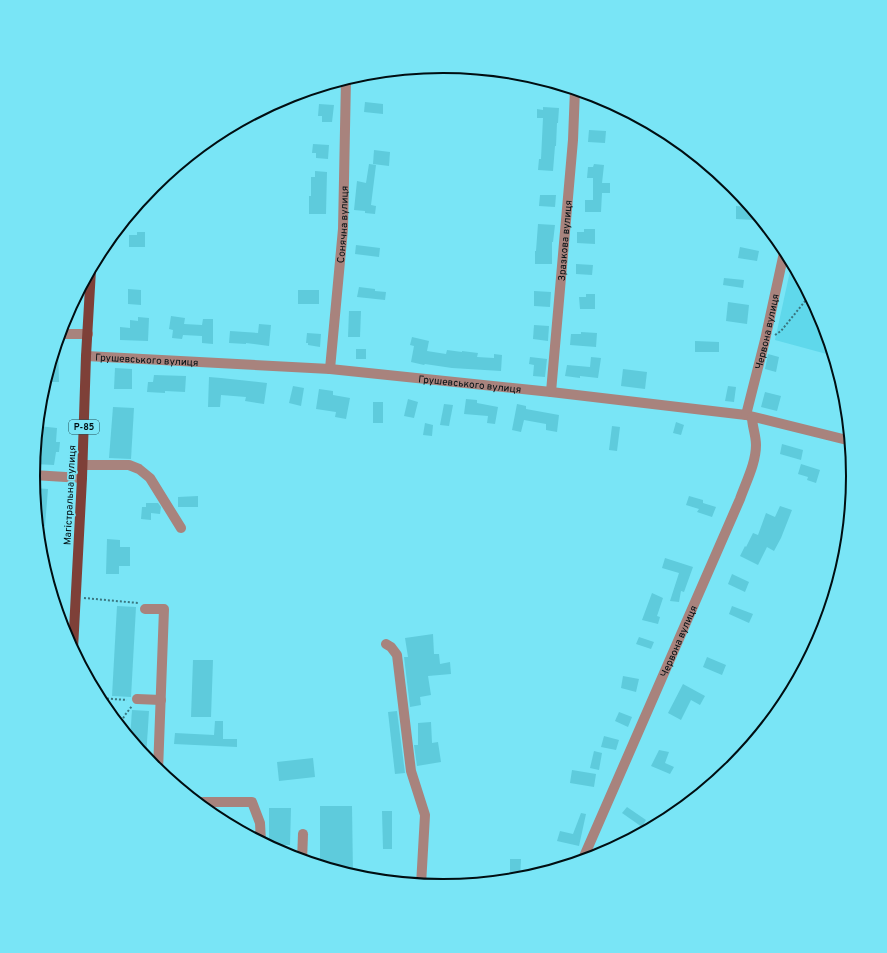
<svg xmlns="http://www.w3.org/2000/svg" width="887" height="953" viewBox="0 0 887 953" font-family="Overpass,sans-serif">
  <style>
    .built { fill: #5fd8eb }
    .building { fill: #5ecbdc }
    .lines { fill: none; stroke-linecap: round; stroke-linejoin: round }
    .path { stroke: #3a757f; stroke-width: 2; stroke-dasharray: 2 2; stroke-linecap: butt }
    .minor { stroke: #a8837d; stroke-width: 10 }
    .major { stroke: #7e4038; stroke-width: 10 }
    .labels { text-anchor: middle; stroke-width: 3.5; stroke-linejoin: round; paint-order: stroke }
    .shield { fill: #79e5f6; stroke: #244e56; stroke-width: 1 }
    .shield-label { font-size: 9px; font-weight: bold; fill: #000e12 }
    .street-label { font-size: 10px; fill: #000e12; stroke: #79e5f6 }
    .rim { fill: none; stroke: #000e12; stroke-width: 2 }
  </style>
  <rect width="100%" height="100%" fill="#79e5f6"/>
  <polygon class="built" points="792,262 823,320 834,356 775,340"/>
  <g class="building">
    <polygon points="365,102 383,104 383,114 364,112"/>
    <polygon points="319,104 334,105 332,122 322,122 322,116 318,116"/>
    <polygon points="543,107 559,108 558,123 557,123 556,146 555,146 553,171 538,170 539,159 541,159 543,118 537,118 537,109 543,110"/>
    <polygon points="589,130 606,131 605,143 588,142"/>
    <polygon points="313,144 329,145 328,159 316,158 316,153 312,153"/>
    <polygon points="374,150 390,152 389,166 373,164"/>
    <polygon points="369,164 376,165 371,205 376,206 375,214 365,213 365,211 354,210 357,181 366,183"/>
    <polygon points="594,164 604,165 602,183 610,183 610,193 602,193 601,212 585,212 585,200 593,200 593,178 587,178 588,167 593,167"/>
    <polygon points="315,171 327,172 326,214 309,214 309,196 311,196 311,177 315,177"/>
    <polygon points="540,195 556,195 555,207 539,206"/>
    <polygon points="736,206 750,207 754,211 754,220 736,219"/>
    <polygon points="538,224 555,225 553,242 552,242 552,264 535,264 535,251 536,251"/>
    <polygon points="584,229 595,229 595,244 577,243 577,232 584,232"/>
    <polygon points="137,232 145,232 145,247 129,247 129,235 137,235"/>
    <polygon points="356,245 380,248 379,257 355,254"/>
    <polygon points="740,247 759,251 757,261 738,258"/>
    <polygon points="576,264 593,265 592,275 576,274"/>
    <polygon points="724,278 744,280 743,288 723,285"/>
    <polygon points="359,287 375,289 375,291 386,292 385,300 357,297"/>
    <polygon points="128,289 141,290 141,305 128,304"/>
    <rect x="298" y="290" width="21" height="14"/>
    <polygon points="534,291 551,292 550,307 534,306"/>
    <polygon points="586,294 595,294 595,309 580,309 579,297 586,297"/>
    <polygon points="728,302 749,305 747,324 726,321"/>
    <polygon points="349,311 361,311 360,337 348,337"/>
    <polygon points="171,316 185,318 184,324 202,325 203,319 213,319 213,344 202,343 202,336 183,335 182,339 172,338 173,330 169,329"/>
    <polygon points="138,317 149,318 148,341 120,340 120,327 130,328 130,320 138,321"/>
    <polygon points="259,324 271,325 269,346 246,343 246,344 229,343 230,331 258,333"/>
    <polygon points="534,325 549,326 548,341 533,339"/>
    <polygon points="581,332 597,333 596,347 570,345 571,334 581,334"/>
    <polygon points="307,333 321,334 320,347 308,345 308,343 306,343"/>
    <polygon points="412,337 429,341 427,351 446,354 447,350 462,352 462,351 478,353 477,357 494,358 494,354 502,355 501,371 452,368 425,364 424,365 411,362 414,346 410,345"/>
    <polygon points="695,341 719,342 719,352 695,352"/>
    <polygon points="57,344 58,344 59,382 45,382"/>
    <rect x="356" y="349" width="10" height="10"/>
    <polygon points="768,354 779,357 776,372 765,369"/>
    <polygon points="530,357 547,359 545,377 533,376 534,365 529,364"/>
    <polygon points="591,357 601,358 598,378 580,376 580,378 565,376 567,365 590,367"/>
    <polygon points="115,368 132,369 132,389 114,389"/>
    <polygon points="623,369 647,372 645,389 621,386"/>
    <polygon points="154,375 186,376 185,392 165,391 165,393 147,392 148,382 153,382"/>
    <polygon points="209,377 221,378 267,383 264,404 245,401 246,397 221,395 220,407 208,407"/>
    <polygon points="293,386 304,388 301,406 289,403"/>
    <polygon points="728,386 736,387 734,402 725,401"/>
    <polygon points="319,389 333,391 333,395 350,398 346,419 335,417 336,412 316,409"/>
    <polygon points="765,392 781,396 777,411 761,407"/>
    <polygon points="408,399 418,402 414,418 404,416"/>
    <polygon points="466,399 477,400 477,403 498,407 495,424 487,423 488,416 464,414"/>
    <rect x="373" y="402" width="10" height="21"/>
    <polygon points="444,404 453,405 449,426 440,425"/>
    <polygon points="517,404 526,406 526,409 559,415 557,432 546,430 546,424 524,420 521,432 512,430"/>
    <polygon points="113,407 134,408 131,459 109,458"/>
    <polygon points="676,422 684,425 681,435 673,433"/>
    <polygon points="425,423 433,425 432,436 423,435"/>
    <polygon points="38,426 57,428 56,442 60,442 59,452 56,452 54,465 34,464"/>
    <polygon points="612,426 620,427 617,451 609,450"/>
    <polygon points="782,444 803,450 801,460 780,454"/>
    <polygon points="801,464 820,470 816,483 807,480 808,477 798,474"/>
    <polygon points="34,488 48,489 45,526 38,526"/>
    <polygon points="198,496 198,507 178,507 178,497"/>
    <polygon points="689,496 703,500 703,503 716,507 712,517 697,512 699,509 686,505"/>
    <polygon points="146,503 158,503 161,507 160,514 151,513 151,520 141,519 142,507 146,507"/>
    <polygon points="780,506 792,510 781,538 774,551 767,547 758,565 740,556 745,546 746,547 753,533 758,535 766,513 775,517"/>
    <polygon points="107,539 120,540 120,547 130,547 130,566 119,566 119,574 106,574"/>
    <polygon points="665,558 693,567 684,592 681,591 679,602 670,601 679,573 662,568"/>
    <polygon points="732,574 749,582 745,592 728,584"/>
    <polygon points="652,593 663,598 657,616 660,617 658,624 642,620"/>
    <polygon points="117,606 136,607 131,697 112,696"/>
    <polygon points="732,606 753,614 749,623 729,614"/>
    <polygon points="433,634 434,654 439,654 440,664 450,662 451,674 428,676 431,695 420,697 421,705 410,707 404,657 408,657 405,638"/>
    <polygon points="639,637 654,642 651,649 636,644"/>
    <polygon points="707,657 726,665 722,675 703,667"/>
    <polygon points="193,660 213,660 211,717 191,717"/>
    <polygon points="623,676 639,679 636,692 621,688"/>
    <polygon points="683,684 705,696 700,705 691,700 681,720 668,713"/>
    <polygon points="132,710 149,711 146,758 130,739"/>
    <polygon points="397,711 405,773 395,774 388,712"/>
    <polygon points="619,712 632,717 628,727 615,721"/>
    <polygon points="215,721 223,721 223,739 237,739 237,747 174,744 175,733 214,735"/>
    <polygon points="431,722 432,743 438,742 441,762 417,766 414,745 418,745 418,723"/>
    <polygon points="604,736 619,740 616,750 601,747"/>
    <polygon points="659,750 669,752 665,763 674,767 670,774 651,766"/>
    <polygon points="594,751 602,753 599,770 590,768"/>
    <polygon points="313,758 315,777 279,781 277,762"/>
    <polygon points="572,770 596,774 594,787 570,783"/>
    <polygon points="320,806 352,806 353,876 320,866"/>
    <polygon points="627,807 646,820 642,827 622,813"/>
    <polygon points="269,808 291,808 290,845 269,845"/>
    <polygon points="382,811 392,811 392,849 383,849"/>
    <polygon points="581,813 586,814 579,846 557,841 560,831 573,834"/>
    <polygon points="510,859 521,859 520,879 510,880"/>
  </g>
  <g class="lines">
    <g class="path">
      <polyline points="775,335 781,331 810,295"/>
      <polyline points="84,598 138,603"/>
      <polyline points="99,698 127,700"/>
      <polyline points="119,725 125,715 132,706"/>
    </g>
    <g class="minor">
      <polyline points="60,334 88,334"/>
      <path id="s1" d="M86 356 330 369 551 392 746 415 851 441"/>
      <path id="s2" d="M330 369 343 229 346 79"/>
      <path id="s3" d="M551 392 573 140 575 89"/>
      <path id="s4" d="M746 415 765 340 785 248"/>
      <polyline points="83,465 129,465 139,469 150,478 181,528"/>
      <polyline points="33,475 82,478"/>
      <polyline points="145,609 164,609 158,771"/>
      <polyline points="386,644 391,647 397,655 411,771 425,815 421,885"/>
      <polyline points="137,699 161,700"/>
      <polyline points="197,802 252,802 260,823 261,842"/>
      <polyline points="302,861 303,834"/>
      <path id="s5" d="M582 861 740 499C746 482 756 463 756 445 756 435 752 426 752 417"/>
    </g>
    <polyline class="major" points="73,649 82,478 86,356 91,270"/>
  </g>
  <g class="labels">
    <rect class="shield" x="69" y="420" width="30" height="14" rx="3"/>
    <g class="shield-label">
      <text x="84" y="430">Р-85</text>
    </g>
    <g class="street-label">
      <text dy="4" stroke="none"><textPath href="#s2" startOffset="145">Сонячна вулиця</textPath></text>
      <text dy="4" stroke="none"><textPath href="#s3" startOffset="152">Зразкова вулиця</textPath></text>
      <text dy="4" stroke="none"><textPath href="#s4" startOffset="86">Червона вулиця</textPath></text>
      <text dy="4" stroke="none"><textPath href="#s1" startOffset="61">Грушевського вулиця</textPath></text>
      <text dy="4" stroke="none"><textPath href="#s1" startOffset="385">Грушевського вулиця</textPath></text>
      <text transform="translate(69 495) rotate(-87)" y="4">Магістральна вулиця</text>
      <text dy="4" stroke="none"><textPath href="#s5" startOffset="240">Червона вулиця</textPath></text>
    </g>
  </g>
  <path d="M0 0H887V953H0ZM40 476a403 403 0 1 1 806 0a403 403 0 1 1-806 0Z" fill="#79e5f6" fill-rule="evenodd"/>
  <path class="rim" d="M40 476a403 403 0 1 1 806 0a403 403 0 1 1-806 0Z"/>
</svg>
